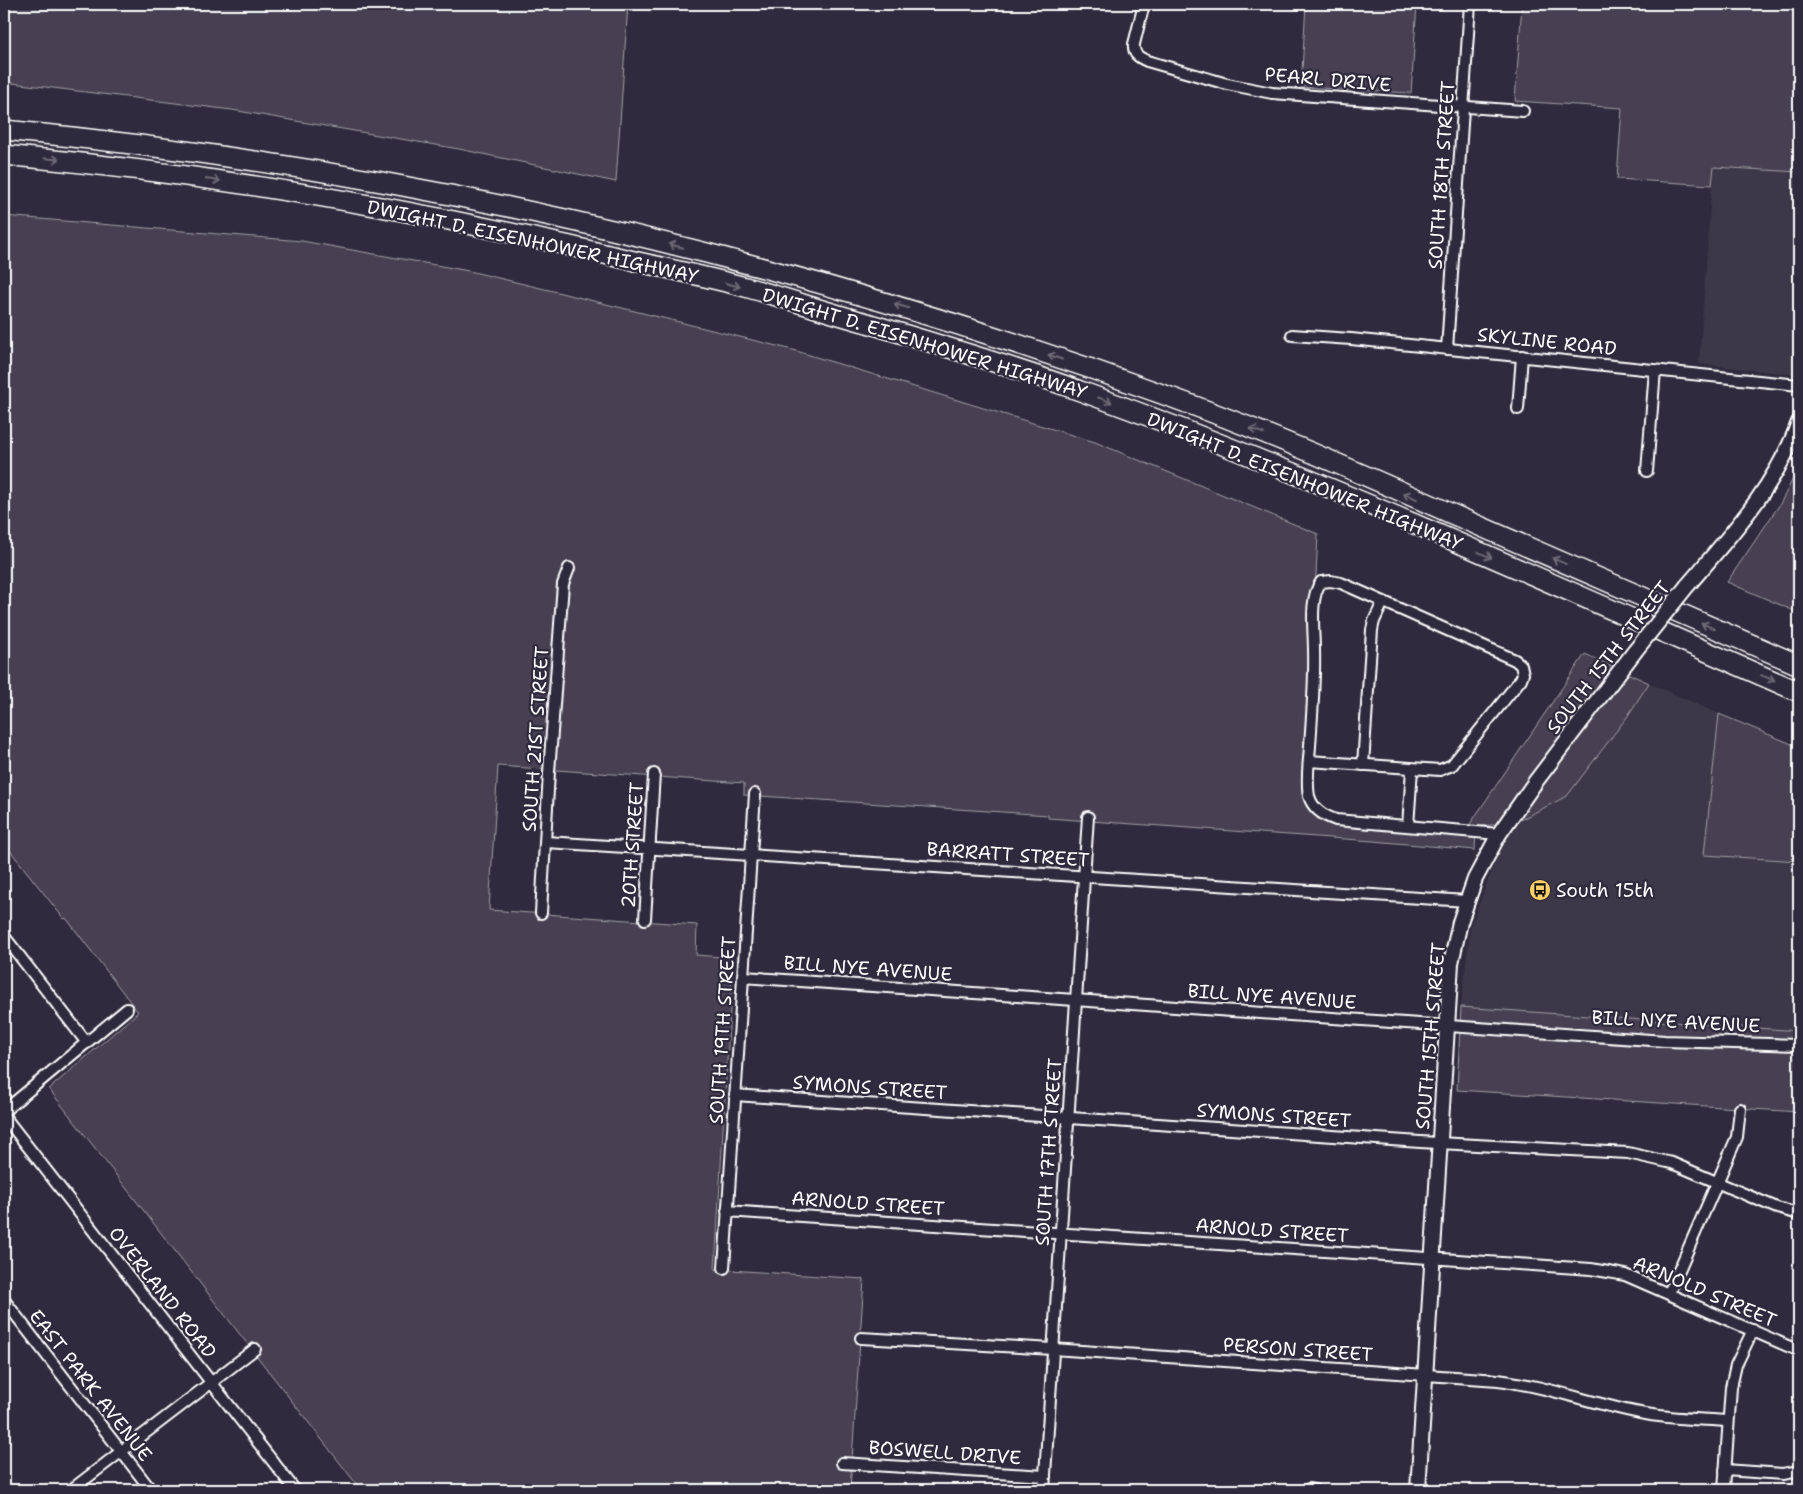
<svg xmlns="http://www.w3.org/2000/svg" width="1803" height="1494" viewBox="0 0 1803 1494" font-family="'Shantell Sans',sans-serif">
  <style>
    .built { fill: #3c3749 }
    .green { fill: #464152; stroke: #a2a0a8 }
    .lines { fill: none; stroke-linecap: round; stroke-linejoin: round }
    .minor-casing { stroke: #fff; stroke-width: 14 }
    .secondary-casing { stroke: #fff; stroke-width: 18 }
    .motorway-casing { stroke: #fff; stroke-width: 22 }
    .minor { stroke: #2f2a3d; stroke-width: 10 }
    .secondary { stroke: #2f2a3d; stroke-width: 14 }
    .motorway { stroke: #2f2a3d; stroke-width: 19 }
    .secondary-bridge-casing { stroke: #fff; stroke-width: 18; stroke-linecap: butt }
    .secondary-bridge { stroke: #2f2a3d; stroke-width: 14 }
    .oneway { stroke: #6d6a77 }
    .labels { text-anchor: middle; stroke-width: 4.5; stroke-linejoin: round; paint-order: stroke }
    .street-label { font-size: 19px; fill: #fff; stroke: #2f2a3d }
    .poi-label { font-size: 19px; fill: #fff; stroke: #2f2a3d; text-anchor: start }
  </style>
  <rect width="100%" height="100%" fill="#2f2a3d"/>
  <filter id="ink" filterUnits="userSpaceOnUse"><feTurbulence type="fractalNoise" baseFrequency=".02" numOctaves="2"/><feDisplacementMap in="SourceGraphic" scale="10" xChannelSelector="R" yChannelSelector="G"/><feConvolveMatrix kernelMatrix="1 2 1 2 8 2 1 2 1" color-interpolation-filters="sRGB"/></filter>
  <g filter="url(#ink)">
    <g class="built">
      <polygon points="1713,166 1799,172 1799,375 1699,364"/>
      <polygon points="1649,683 1719,714 1704,855 1799,861 1799,1031 1461,1007 1470,928 1498,854 1518,821 1567,796 1627,717"/>
    </g>
    <g class="green">
      <polygon points="4,4 628,4 616,182 459,149 232,110 4,82"/>
      <polygon points="1306,4 1417,4 1411,93 1301,87"/>
      <polygon points="1522,4 1799,4 1799,172 1714,167 1712,185 1617,179 1622,108 1515,101"/>
      <polygon points="4,216 302,241 469,271 549,290 793,350 1095,442 1318,534 1314,615 1309,795 1327,817 1468,827 1585,654 1649,683 1627,717 1567,796 1518,821 1476,827 1475,850 1373,841 1048,818 1048,815 744,795 744,783 498,766 489,910 697,925 696,955 733,958 715,1269 864,1279 850,1490 361,1490 49,1089 138,1012 66,918 64,919 4,843"/>
      <polygon points="1799,467 1799,613 1727,582 1780,504"/>
      <polygon points="1719,714 1799,747 1799,861 1704,855"/>
      <polygon points="1461,1007 1799,1031 1799,1112 1457,1090"/>
    </g>
    <g class="lines">
      <g class="minor-casing">
        <g id="minor">
          <path d="M1144 4 1134 44C1133 54 1138 57 1147 61L1227 84 1272 93 1523 111"/>
          <polyline points="1292,335 1351,339 1799,385"/>
          <polyline points="1447,349 1470,4"/>
          <polyline points="1518,409 1522,356"/>
          <polyline points="1647,471 1655,370"/>
          <path d="M1309 761 1440 770 1452 765 1521 679 1523 674 1521 665 1515 660 1341 583 1331 581 1321 582C1309 598 1314 630 1314 650 1315 682 1312 714 1310 746 1309 762 1306 780 1309 796 1313 810 1324 816 1336 820L1499 834"/>
          <polyline points="1363,765 1372,630 1374,621 1383,602"/>
          <polyline points="1408,826 1412,769"/>
          <polyline points="546,842 1467,901"/>
          <polyline points="541,913 549,772 563,584 569,568"/>
          <polyline points="645,919 654,774"/>
          <polyline points="4,936 87,1043"/>
          <polyline points="743,977 1665,1041 1799,1045"/>
          <polyline points="735,1095 1420,1142 1628,1153 1672,1163 1777,1208 1799,1214"/>
          <polyline points="4,1111 127,1009"/>
          <polyline points="4,1116 295,1490"/>
          <polyline points="727,1211 1591,1269 1625,1275 1799,1351"/>
          <polyline points="724,1268 755,794"/>
          <polyline points="1669,1293 1737,1137 1740,1109"/>
          <polyline points="4,1300 151,1490"/>
          <path d="M861 1338 1053 1349 1498 1380C1547 1386 1593 1404 1640 1413 1669 1419 1699 1419 1728 1421"/>
          <polyline points="842,1463 1045,1476"/>
          <polyline points="1725,1470 1783,1474 1799,1471"/>
          <polyline points="1309,1489 1314,1490"/>
          <polyline points="71,1490 255,1349"/>
          <polyline points="1044,1490 1088,817"/>
          <polyline points="1724,1490 1731,1387 1736,1365 1753,1330"/>
        </g>
      </g>
      <g class="secondary-casing">
        <g id="secondary">
          <path d="M1687 586C1730 536 1777 485 1799 422"/>
          <polyline points="1418,1490 1451,963 1460,922 1475,879 1499,834 1536,781 1635,651"/>
        </g>
      </g>
      <g class="motorway-casing">
        <g id="motorway">
          <path d="M4 130C403 168 796 260 1173 398 1267 432 1360 473 1452 514 1568 564 1683 615 1799 665"/>
          <path d="M4 155C217 175 430 211 638 262 675 270 712 278 749 288 788 299 827 312 867 323 939 345 1012 366 1083 392 1327 480 1562 589 1799 692"/>
        </g>
      </g>
      <use href="#minor" class="minor"/>
      <use href="#secondary" class="secondary"/>
      <use href="#motorway" class="motorway"/>
      <g class="secondary-bridge-casing">
        <polyline id="secondary-bridge" points="1635,651 1687,586"/>
      </g>
      <use href="#secondary-bridge" class="secondary-bridge"/>
    </g>
    <defs><path id="oneway-shaft" d="M-6 0H5M1.5-3L5.5 0L1.5 3" fill="none" stroke-width="1.6" stroke-linecap="round" stroke-linejoin="round" transform="scale(1.25)"/></defs>
    <g class="oneway">
      <use href="#oneway-shaft" transform="translate(52 159) rotate(5)"/>
      <use href="#oneway-shaft" transform="translate(213 180) rotate(8)"/>
      <use href="#oneway-shaft" transform="translate(676 246) rotate(-166)"/>
      <use href="#oneway-shaft" transform="translate(733 285) rotate(14)"/>
      <use href="#oneway-shaft" transform="translate(901 306) rotate(-164)"/>
      <use href="#oneway-shaft" transform="translate(1055 357) rotate(-161)"/>
      <use href="#oneway-shaft" transform="translate(1105 400) rotate(20)"/>
      <use href="#oneway-shaft" transform="translate(1257 431) rotate(-159)"/>
      <use href="#oneway-shaft" transform="translate(1410 496) rotate(-156)"/>
      <use href="#oneway-shaft" transform="translate(1485 555) rotate(24)"/>
      <use href="#oneway-shaft" transform="translate(1559 561) rotate(-156)"/>
      <use href="#oneway-shaft" transform="translate(1708 626) rotate(-156)"/>
      <use href="#oneway-shaft" transform="translate(1768 678) rotate(23)"/>
    </g>
  </g>
  <defs>
    <g id="bus-disc" transform="scale(1.125)"><circle r="9.5" fill="#ffd166" stroke="#2f2a3d"/><path d="M-5-6H5V4H4V6H2V4H-2V6H-4V4H-5ZM-3.5-4V0h7V-4ZM-3.5 1.2v1.5H-2V1.2ZM2 1.2v1.5H3.5V1.2Z" fill="#111"/></g>
  </defs>
  <g fill-rule="evenodd">
    <use href="#bus-disc" x="1540" y="890"/>
  </g>
  <g class="labels">
    <g class="street-label">
      <text transform="translate(1328 79) rotate(5)" y="7">PEARL DRIVE</text>
      <text transform="translate(1441 175) rotate(-86)" y="7">SOUTH 18TH STREET</text>
      <text transform="translate(533 241) rotate(12)" y="7">DWIGHT D. EISENHOWER HIGHWAY</text>
      <text transform="translate(1547 341) rotate(6)" y="7">SKYLINE ROAD</text>
      <text transform="translate(925 343) rotate(17)" y="7">DWIGHT D. EISENHOWER HIGHWAY</text>
      <text transform="translate(1305 481) rotate(22)" y="7">DWIGHT D. EISENHOWER HIGHWAY</text>
      <text transform="translate(1608 657) rotate(-52)" y="7">SOUTH 15TH STREET</text>
      <text transform="translate(535 739) rotate(-86)" y="7">SOUTH 21ST STREET</text>
      <text transform="translate(632 845) rotate(-86)" y="7">20TH STREET</text>
      <text transform="translate(1008 854) rotate(4)" y="7">BARRATT STREET</text>
      <text transform="translate(868 968) rotate(4)" y="7">BILL NYE AVENUE</text>
      <text transform="translate(1272 996) rotate(4)" y="7">BILL NYE AVENUE</text>
      <text transform="translate(1676 1021) rotate(3)" y="7">BILL NYE AVENUE</text>
      <text transform="translate(722 1030) rotate(-86)" y="7">SOUTH 19TH STREET</text>
      <text transform="translate(1430 1036) rotate(-85)" y="7">SOUTH 15TH STREET</text>
      <text transform="translate(870 1087) rotate(4)" y="7">SYMONS STREET</text>
      <text transform="translate(1274 1115) rotate(4)" y="7">SYMONS STREET</text>
      <text transform="translate(1048 1152) rotate(-86)" y="7">SOUTH 17TH STREET</text>
      <text transform="translate(868 1203) rotate(4)" y="7">ARNOLD STREET</text>
      <text transform="translate(1272 1230) rotate(4)" y="7">ARNOLD STREET</text>
      <text transform="translate(1705 1291) rotate(23)" y="7">ARNOLD STREET</text>
      <text transform="translate(163 1292) rotate(52)" y="7">OVERLAND ROAD</text>
      <text transform="translate(1298 1349) rotate(4)" y="7">PERSON STREET</text>
      <text transform="translate(91 1385) rotate(52)" y="7">EAST PARK AVENUE</text>
      <text transform="translate(945 1452) rotate(4)" y="7">BOSWELL DRIVE</text>
    </g>
    <g class="poi-label">
      <text x="1556" y="897">South 15th</text>
    </g>
  </g>
  <rect width="1803" height="1494" fill="none" stroke="#2f2a3d" stroke-width="20"/>
  <rect x="10" y="10" width="1783" height="1474" fill="none" stroke="#fff" stroke-width="2" filter="url(#ink)"/>
</svg>
